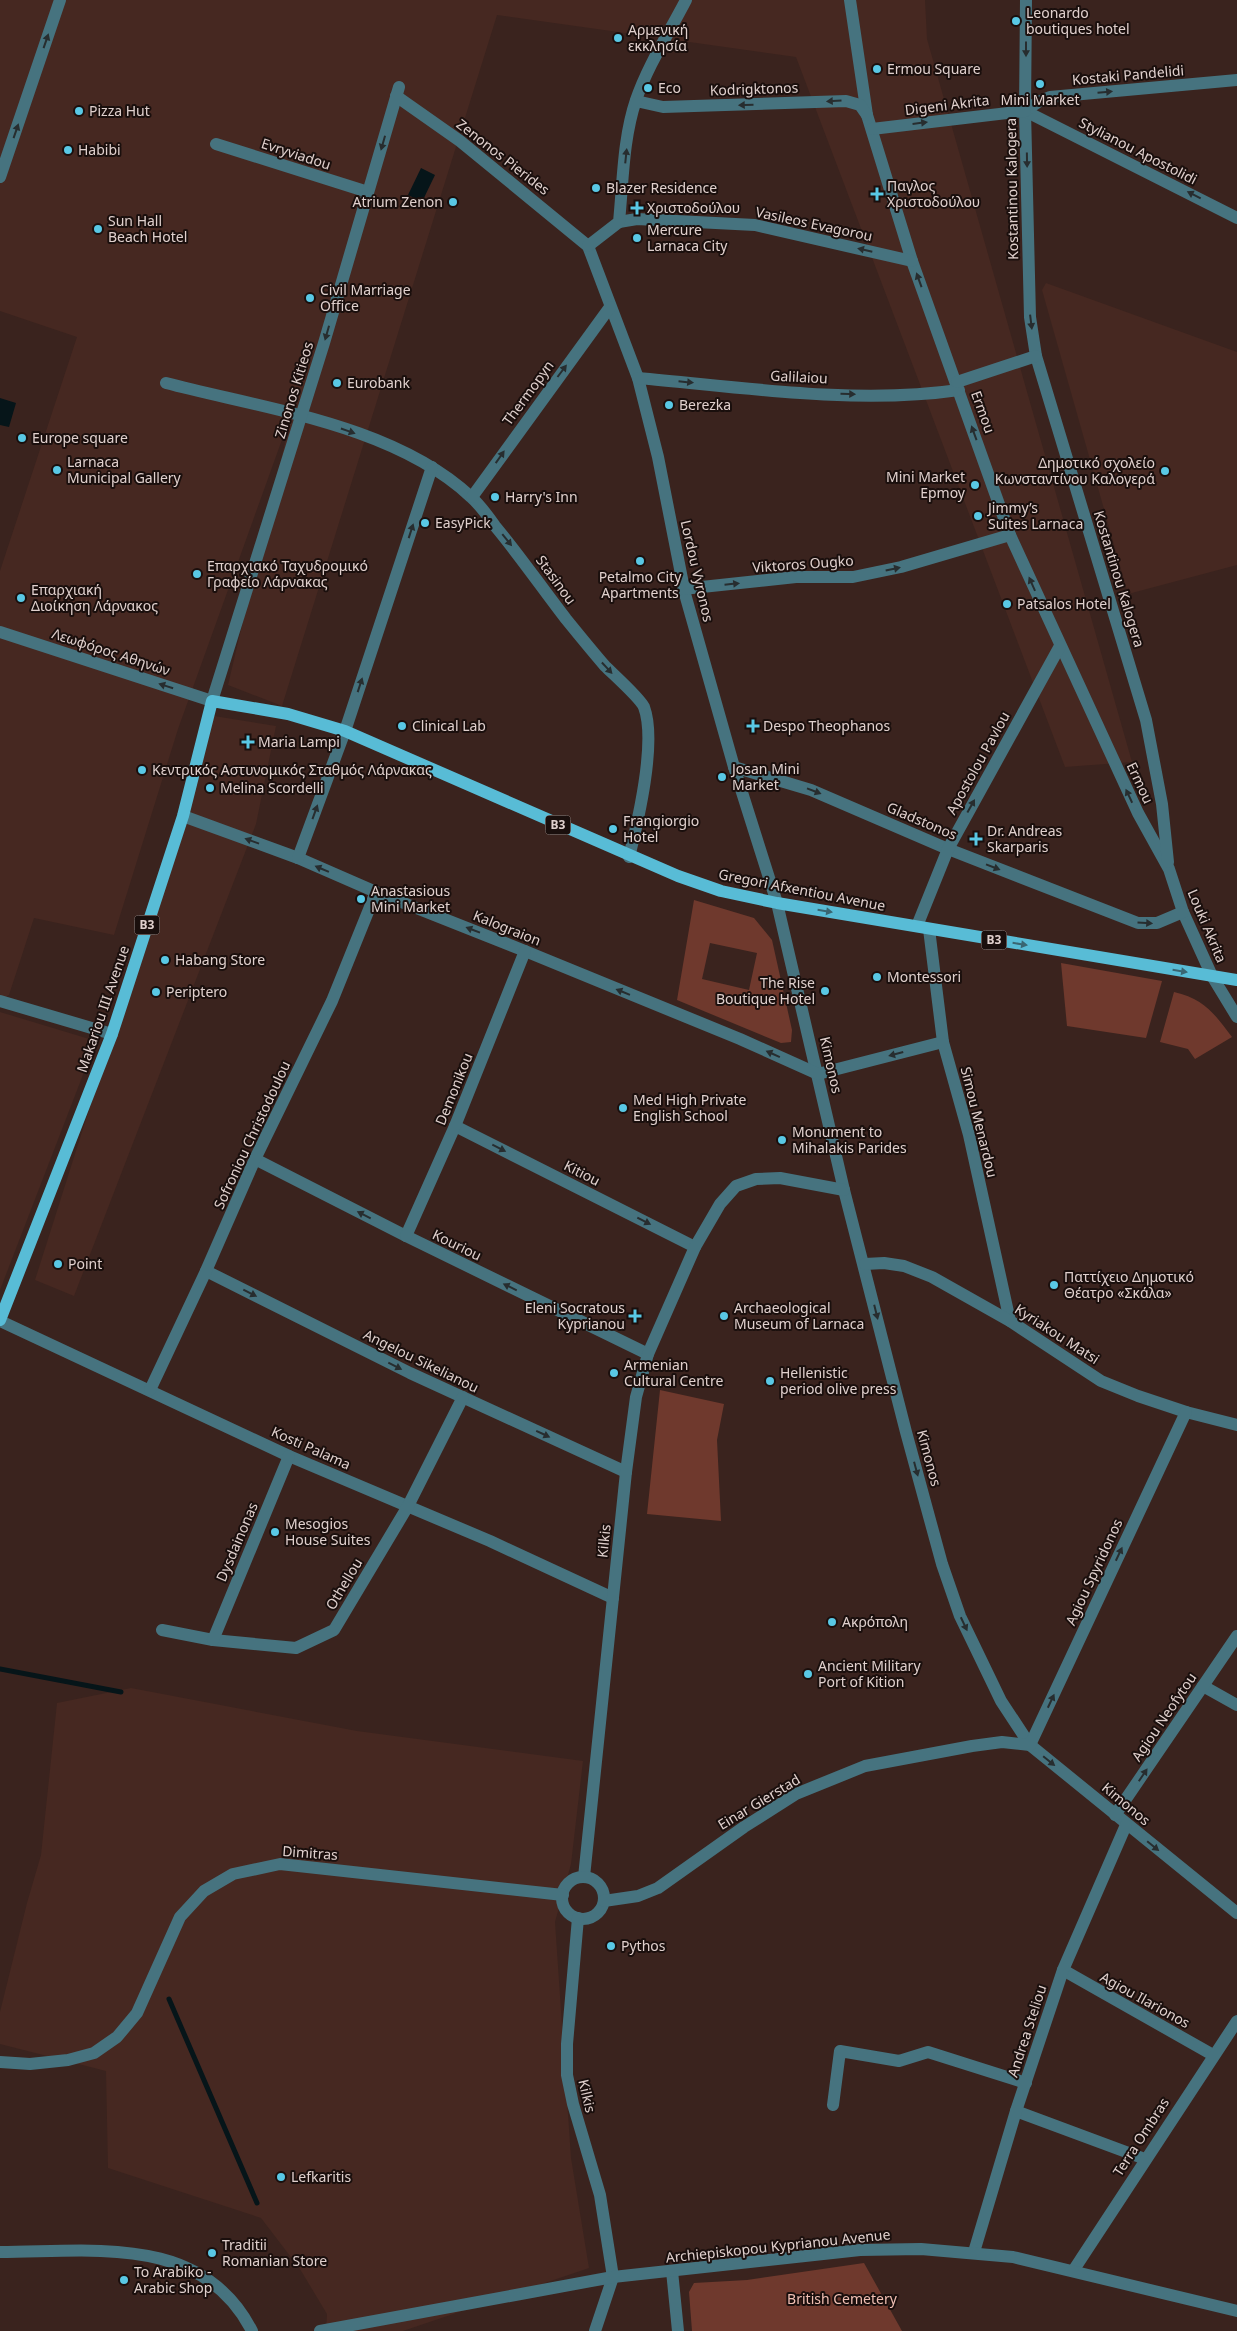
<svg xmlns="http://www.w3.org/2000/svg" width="1237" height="2331" viewBox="0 0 1237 2331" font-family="'Noto Sans',sans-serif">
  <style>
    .built { fill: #462821 }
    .green { fill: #6f392d; fill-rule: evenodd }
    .water { fill: #061519 }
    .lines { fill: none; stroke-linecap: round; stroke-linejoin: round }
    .stream { stroke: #061519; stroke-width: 5 }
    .minor { stroke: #46737f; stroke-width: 12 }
    .major { stroke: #58bcd6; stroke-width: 12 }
    .oneway { fill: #272d2f }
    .oneway2 { fill: #396672 }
    .poi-dot { fill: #59c8e5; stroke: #1a0f0d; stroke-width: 2 }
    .labels { text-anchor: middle; stroke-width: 4; stroke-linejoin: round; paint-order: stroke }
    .shield { fill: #1a0f0d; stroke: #a59693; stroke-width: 1 }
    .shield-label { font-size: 12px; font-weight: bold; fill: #e0d0cd }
    .poi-label { font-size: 14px; fill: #e0d0cd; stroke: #1a0f0d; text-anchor: start }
    .street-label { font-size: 14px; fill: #e0d0cd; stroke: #1a0f0d }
    .park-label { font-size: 14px; fill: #f0bfb3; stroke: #1a0f0d }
  </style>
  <rect width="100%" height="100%" fill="#3a231e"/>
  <g class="built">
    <polygon points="0,0 925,0 927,39 1132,762 1065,767 796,57 497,15 282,706 228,685 293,409 178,729 114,935 34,918 9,995 0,1000 0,571 77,337 0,311"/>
    <polygon points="1046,283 1237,352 1237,565 1128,594 1042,290"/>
    <polygon points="214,716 276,726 256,824 74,1296 35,1280"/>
    <polygon points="0,1012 96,1041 0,1290"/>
    <polygon points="131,1688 357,1731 583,1761 571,1864 555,1922 571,2158 589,2268 403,2331 326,2331 327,2314 300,2269 261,2218 108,2168 106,2071 0,2044 0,2012 27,1903 41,1855 57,1703"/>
  </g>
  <g class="green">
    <path d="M694 900 754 918 772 940 792 1030 791 1042 781 1043 677 1000ZM710 943 757 953 749 990 702 979Z"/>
    <polygon points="1061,963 1162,981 1146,1038 1067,1026"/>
    <path d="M1174 992C1204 999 1214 1013 1232 1037L1195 1059 1188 1049 1160 1042Z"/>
    <polygon points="660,1390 724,1404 717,1440 721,1521 647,1514"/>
    <polygon points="864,2263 902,2331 692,2331 689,2292 694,2283 747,2280"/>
  </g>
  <g class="water">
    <polygon points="421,168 435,175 422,202 408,195"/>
    <polygon points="0,398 16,403 9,427 0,425"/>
  </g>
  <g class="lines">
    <g class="stream">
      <polyline points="0,1669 121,1692"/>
      <polyline points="169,1999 257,2203"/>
    </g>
    <g class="minor">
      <polyline points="850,0 867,115 912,261 1010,535 1138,813 1169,869 1183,912 1212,976 1237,1017"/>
      <polyline points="1026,0 1025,111 1030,317 1036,356 1146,720 1162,804 1168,862"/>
      <polyline points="396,96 460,141 588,246 638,378 658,457 685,594 734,767 777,903 844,1190 906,1432 942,1564 960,1616 1001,1701 1030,1745 1237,1913"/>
      <polyline points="636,101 663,107 846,101 860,105 867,115"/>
      <polyline points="1025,111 1237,218"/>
      <polyline points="1025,111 1038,102 1050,97 1237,80"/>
      <polyline points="872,129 1025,111"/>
      <polyline points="216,144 368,192"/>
      <polyline points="0,177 60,0"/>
      <polyline points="619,222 637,219 755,225 912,261"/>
      <path d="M588 246 619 222C623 182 623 138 636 100 648 65 669 33 686 0"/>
      <path d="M638 378C741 387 856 405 959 390"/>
      <polyline points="957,382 1036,356"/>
      <path d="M166 383C265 409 394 425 471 497 480 505 488 516 495 526 520 556 542 588 566 619 579 635 592 651 605 666 614 675 640 698 644 707 657 742 638 821 629 857"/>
      <polyline points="472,497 610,307"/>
      <polyline points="683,589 796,577 853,577 901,567 1010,535"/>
      <polyline points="0,632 212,701 324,343 399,87"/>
      <polyline points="734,767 811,790 948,849 1138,923 1157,923 1183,912"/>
      <polyline points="183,816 298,858 376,892 525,951 740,1039 818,1074 943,1042"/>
      <polyline points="298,858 345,731 432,467"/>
      <polyline points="917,926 948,849 1060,646"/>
      <polyline points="929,929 943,1042 969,1135 1010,1321"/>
      <polyline points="0,1001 112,1034"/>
      <polyline points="455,1126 695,1247"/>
      <polyline points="255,1159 406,1236 648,1354"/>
      <polyline points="406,1236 455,1126 525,951"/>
      <polyline points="865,1264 884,1263 904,1266 932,1277 1010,1321 1101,1381 1138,1396 1186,1412 1237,1425"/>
      <polyline points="206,1271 410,1373 626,1472"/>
      <polyline points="0,1321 289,1456 490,1541 613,1598"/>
      <polyline points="150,1390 206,1271 255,1159 332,1001 376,892"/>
      <polyline points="162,1630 213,1640 296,1648 334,1630 408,1506 463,1397"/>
      <polyline points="213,1640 289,1456"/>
      <polyline points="1203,1686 1237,1705"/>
      <polyline points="1115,1815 1237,1636"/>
      <polyline points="584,1877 626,1472 636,1397 648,1354 695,1247 720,1204 736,1186 756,1179 780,1178 844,1190"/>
      <circle cx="583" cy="1898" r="21"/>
      <polyline points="604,1901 638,1896 658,1888 744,1827 796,1794 865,1766 972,1746 1002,1742 1030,1745 1186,1412"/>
      <polyline points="578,1918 567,2044 567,2075 573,2104 600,2195 613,2277 595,2331"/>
      <polyline points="1063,1970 1213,2055"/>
      <polyline points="0,2062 30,2064 68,2060 94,2053 117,2037 137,2013 180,1917 204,1891 233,1874 280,1864 563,1895"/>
      <polyline points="833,2105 840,2051 899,2061 928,2052 1026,2083"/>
      <polyline points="1016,2111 1145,2159"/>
      <path d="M0 2252C92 2252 202 2233 252 2331"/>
      <polyline points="974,2252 1016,2111 1063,1970 1126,1825"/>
      <polyline points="672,2271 678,2331"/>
      <polyline points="1073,2271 1237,2021"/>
      <polyline points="320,2331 613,2277 860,2250 921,2249 1013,2257 1237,2311"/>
    </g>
    <polyline class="major" points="0,1320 112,1034 183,816 212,701 288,714 345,731 678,876 721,891 777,903 1237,980"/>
  </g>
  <defs><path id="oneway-solid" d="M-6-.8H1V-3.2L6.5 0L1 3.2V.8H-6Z" transform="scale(1.25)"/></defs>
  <g class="oneway">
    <use href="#oneway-solid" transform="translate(46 41) rotate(-71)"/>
    <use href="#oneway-solid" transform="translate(1026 49) rotate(90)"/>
    <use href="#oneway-solid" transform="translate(1105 92) rotate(-5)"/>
    <use href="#oneway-solid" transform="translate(834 101) rotate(177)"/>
    <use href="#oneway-solid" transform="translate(746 105) rotate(178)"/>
    <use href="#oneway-solid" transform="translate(920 123) rotate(-7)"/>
    <use href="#oneway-solid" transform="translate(16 131) rotate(-71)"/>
    <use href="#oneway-solid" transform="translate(383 143) rotate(106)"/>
    <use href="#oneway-solid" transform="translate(626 156) rotate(-84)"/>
    <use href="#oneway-solid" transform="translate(1027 160) rotate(89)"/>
    <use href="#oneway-solid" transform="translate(1194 195) rotate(-153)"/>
    <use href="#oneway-solid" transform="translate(865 250) rotate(-167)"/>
    <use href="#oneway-solid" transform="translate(919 280) rotate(-110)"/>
    <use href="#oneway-solid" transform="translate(1031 322) rotate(83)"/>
    <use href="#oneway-solid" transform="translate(327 333) rotate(106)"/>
    <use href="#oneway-solid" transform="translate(562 371) rotate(-53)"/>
    <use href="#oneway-solid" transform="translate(686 382) rotate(6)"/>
    <use href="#oneway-solid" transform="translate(848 394) rotate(1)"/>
    <use href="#oneway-solid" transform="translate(348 431) rotate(19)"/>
    <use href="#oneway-solid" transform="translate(974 433) rotate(-110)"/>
    <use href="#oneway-solid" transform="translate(500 457) rotate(-55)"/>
    <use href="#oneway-solid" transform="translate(411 531) rotate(-72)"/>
    <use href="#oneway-solid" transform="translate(507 540) rotate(51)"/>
    <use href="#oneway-solid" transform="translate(893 569) rotate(-12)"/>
    <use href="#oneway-solid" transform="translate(732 584) rotate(-6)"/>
    <use href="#oneway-solid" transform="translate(1032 584) rotate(-114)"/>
    <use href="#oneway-solid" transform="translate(607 668) rotate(47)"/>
    <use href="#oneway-solid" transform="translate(360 685) rotate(-72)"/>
    <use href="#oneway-solid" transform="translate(166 686) rotate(-162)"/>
    <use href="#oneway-solid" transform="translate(814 791) rotate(21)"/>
    <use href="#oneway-solid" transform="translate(1129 796) rotate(-115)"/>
    <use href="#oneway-solid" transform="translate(971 806) rotate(-61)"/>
    <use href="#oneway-solid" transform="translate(315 812) rotate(-70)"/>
    <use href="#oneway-solid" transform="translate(252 841) rotate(-160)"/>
    <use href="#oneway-solid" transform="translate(993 867) rotate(21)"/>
    <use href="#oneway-solid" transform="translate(322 869) rotate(-157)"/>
    <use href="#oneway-solid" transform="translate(1145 923) rotate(3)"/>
    <use href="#oneway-solid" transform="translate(473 930) rotate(-159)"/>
    <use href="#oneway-solid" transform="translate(623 992) rotate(-158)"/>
    <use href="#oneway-solid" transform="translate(773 1054) rotate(-156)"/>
    <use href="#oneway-solid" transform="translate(896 1054) rotate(165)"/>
    <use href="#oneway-solid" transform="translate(499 1148) rotate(27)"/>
    <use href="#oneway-solid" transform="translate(364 1215) rotate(-153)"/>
    <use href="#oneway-solid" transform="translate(644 1221) rotate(27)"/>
    <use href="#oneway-solid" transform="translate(510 1287) rotate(-154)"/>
    <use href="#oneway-solid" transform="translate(250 1293) rotate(27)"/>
    <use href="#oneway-solid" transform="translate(876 1312) rotate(76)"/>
    <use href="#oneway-solid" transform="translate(395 1366) rotate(27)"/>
    <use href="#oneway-solid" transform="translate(543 1434) rotate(25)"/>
    <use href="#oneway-solid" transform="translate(916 1469) rotate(75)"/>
    <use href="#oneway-solid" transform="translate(1119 1554) rotate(-65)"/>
    <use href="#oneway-solid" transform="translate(964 1624) rotate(65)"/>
    <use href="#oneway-solid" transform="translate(1051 1701) rotate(-65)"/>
    <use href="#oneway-solid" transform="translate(1049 1761) rotate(39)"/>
    <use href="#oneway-solid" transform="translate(1143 1775) rotate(-56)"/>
    <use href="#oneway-solid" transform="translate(1153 1846) rotate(39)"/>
  </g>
  <g class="oneway2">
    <use href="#oneway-solid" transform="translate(825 911) rotate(9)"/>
    <use href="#oneway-solid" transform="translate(1020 944) rotate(9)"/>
    <use href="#oneway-solid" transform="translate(1180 971) rotate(9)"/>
  </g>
  <g class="poi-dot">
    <circle cx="1016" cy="21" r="5"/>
    <circle cx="618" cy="38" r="5"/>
    <circle cx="877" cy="69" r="5"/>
    <circle cx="1040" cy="84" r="5"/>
    <circle cx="648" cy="88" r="5"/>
    <circle cx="79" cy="111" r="5"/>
    <circle cx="68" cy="150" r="5"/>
    <circle cx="596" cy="188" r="5"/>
    <path d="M874.5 186.5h5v5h5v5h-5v5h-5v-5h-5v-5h5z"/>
    <circle cx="453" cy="202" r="5"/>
    <path d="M634.5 200.5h5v5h5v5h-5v5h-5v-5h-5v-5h5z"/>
    <circle cx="98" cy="229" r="5"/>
    <circle cx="637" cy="238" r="5"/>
    <circle cx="310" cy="298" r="5"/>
    <circle cx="337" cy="383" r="5"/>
    <circle cx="669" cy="405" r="5"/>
    <circle cx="22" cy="438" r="5"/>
    <circle cx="57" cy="470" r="5"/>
    <circle cx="1165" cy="471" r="5"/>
    <circle cx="975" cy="485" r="5"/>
    <circle cx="495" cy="497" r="5"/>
    <circle cx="978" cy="516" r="5"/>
    <circle cx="425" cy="523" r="5"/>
    <circle cx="640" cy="561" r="5"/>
    <circle cx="197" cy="574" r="5"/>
    <circle cx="21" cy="598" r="5"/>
    <circle cx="1007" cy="604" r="5"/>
    <circle cx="402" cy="726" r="5"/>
    <path d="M750.5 718.5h5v5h5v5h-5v5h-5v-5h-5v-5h5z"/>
    <path d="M245.5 734.5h5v5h5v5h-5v5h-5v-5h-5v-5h5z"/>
    <circle cx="142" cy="770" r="5"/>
    <circle cx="722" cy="777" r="5"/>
    <circle cx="210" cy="788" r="5"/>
    <circle cx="613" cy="829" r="5"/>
    <path d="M973.5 831.5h5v5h5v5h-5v5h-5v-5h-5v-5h5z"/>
    <circle cx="361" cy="899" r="5"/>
    <circle cx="165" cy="960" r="5"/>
    <circle cx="877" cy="977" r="5"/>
    <circle cx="825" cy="991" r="5"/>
    <circle cx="156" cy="992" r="5"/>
    <circle cx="623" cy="1108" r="5"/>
    <circle cx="782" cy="1140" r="5"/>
    <circle cx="58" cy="1264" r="5"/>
    <circle cx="1054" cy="1285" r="5"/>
    <path d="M632.5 1308.5h5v5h5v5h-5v5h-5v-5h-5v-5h5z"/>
    <circle cx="724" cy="1316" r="5"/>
    <circle cx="614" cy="1373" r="5"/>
    <circle cx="770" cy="1381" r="5"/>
    <circle cx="275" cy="1532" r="5"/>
    <circle cx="832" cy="1622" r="5"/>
    <circle cx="808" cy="1674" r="5"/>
    <circle cx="611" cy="1946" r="5"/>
    <circle cx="281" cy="2177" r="5"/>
    <circle cx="212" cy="2253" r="5"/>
    <circle cx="124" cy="2280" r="5"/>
  </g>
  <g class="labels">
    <g class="shield">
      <rect x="545.5" y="815.5" width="25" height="19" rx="4"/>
      <rect x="134.5" y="915.5" width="25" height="19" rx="4"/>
      <rect x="981.5" y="930.5" width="25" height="19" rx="4"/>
    </g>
    <g class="shield-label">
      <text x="558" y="829">B3</text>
      <text x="147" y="929">B3</text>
      <text x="994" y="944">B3</text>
    </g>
    <g class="poi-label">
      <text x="1026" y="18">Leonardo<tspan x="1026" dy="16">boutiques hotel</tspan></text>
      <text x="628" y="35">Αρμενική<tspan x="628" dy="16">εκκλησία</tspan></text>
      <text x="887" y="74">Ermou Square</text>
      <text x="658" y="93">Eco</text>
      <text x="1040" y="105" text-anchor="middle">Mini Market</text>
      <text x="89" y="116">Pizza Hut</text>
      <text x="78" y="155">Habibi</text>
      <text x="887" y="191">Παγλος<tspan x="887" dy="16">Χριστοδούλου</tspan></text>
      <text x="606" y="193">Blazer Residence</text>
      <text x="443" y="207" text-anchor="end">Atrium Zenon</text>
      <text x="647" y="213">Χριστοδούλου</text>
      <text x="108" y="226">Sun Hall<tspan x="108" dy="16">Beach Hotel</tspan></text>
      <text x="647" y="235">Mercure<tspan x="647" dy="16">Larnaca City</tspan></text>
      <text x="320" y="295">Civil Marriage<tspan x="320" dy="16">Office</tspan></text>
      <text x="347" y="388">Eurobank</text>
      <text x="679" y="410">Berezka</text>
      <text x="32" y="443">Europe square</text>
      <text x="67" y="467">Larnaca<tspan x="67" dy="16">Municipal Gallery</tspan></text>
      <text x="1155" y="468" text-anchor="end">Δημοτικό σχολείο<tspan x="1155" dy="16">Κωνσταντίνου Καλογερά</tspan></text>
      <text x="965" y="482" text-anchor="end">Mini Market<tspan x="965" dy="16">Epmoy</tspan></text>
      <text x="505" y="502">Harry's Inn</text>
      <text x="988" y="513">Jimmy’s<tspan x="988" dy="16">Suites Larnaca</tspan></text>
      <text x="435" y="528">EasyPick</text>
      <text x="207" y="571">Επαρχιακό Ταχυδρομικό<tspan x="207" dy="16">Γραφείο Λάρνακας</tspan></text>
      <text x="640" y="582" text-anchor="middle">Petalmo City<tspan x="640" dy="16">Apartments</tspan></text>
      <text x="31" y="595">Επαρχιακή<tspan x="31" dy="16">Διοίκηση Λάρνακος</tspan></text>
      <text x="1017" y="609">Patsalos Hotel</text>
      <text x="412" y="731">Clinical Lab</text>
      <text x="763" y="731">Despo Theophanos</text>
      <text x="258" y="747">Maria Lampi</text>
      <text x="732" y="774">Josan Mini<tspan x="732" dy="16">Market</tspan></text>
      <text x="152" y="775">Κεντρικός Αστυνομικός Σταθμός Λάρνακας</text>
      <text x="220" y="793">Melina Scordelli</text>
      <text x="623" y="826">Frangiorgio<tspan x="623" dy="16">Hotel</tspan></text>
      <text x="987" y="836">Dr. Andreas<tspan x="987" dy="16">Skarparis</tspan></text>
      <text x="371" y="896">Anastasious<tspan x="371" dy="16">Mini Market</tspan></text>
      <text x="175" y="965">Habang Store</text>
      <text x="887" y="982">Montessori</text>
      <text x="815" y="988" text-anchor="end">The Rise<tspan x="815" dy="16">Boutique Hotel</tspan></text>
      <text x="166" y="997">Periptero</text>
      <text x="633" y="1105">Med High Private<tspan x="633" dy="16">English School</tspan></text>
      <text x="792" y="1137">Monument to<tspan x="792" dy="16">Mihalakis Parides</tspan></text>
      <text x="68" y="1269">Point</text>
      <text x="1064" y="1282">Παττίχειο Δημοτικό<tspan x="1064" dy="16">Θέατρο «Σκάλα»</tspan></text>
      <text x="625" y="1313" text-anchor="end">Eleni Socratous<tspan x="625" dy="16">Kyprianou</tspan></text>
      <text x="734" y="1313">Archaeological<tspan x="734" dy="16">Museum of Larnaca</tspan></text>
      <text x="624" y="1370">Armenian<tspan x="624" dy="16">Cultural Centre</tspan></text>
      <text x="780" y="1378">Hellenistic<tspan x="780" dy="16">period olive press</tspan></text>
      <text x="285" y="1529">Mesogios<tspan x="285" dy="16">House Suites</tspan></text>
      <text x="842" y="1627">Ακρόπολη</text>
      <text x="818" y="1671">Ancient Military<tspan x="818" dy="16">Port of Kition</tspan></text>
      <text x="621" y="1951">Pythos</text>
      <text x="291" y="2182">Lefkaritis</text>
      <text x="222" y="2250">Traditii<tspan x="222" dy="16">Romanian Store</tspan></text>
      <text x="134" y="2277">To Arabiko -<tspan x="134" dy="16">Arabic Shop</tspan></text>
    </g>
    <g class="street-label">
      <text transform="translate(1128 75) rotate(-5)" y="5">Kostaki Pandelidi</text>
      <text transform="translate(754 89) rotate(-2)" y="5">Kodrigktonos</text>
      <text transform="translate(947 105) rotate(-7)" y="5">Digeni Akrita</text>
      <text transform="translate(1138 151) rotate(27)" y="5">Stylianou Apostolidi</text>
      <text transform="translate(296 154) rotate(18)" y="5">Evryviadou</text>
      <text transform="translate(503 157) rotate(38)" y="5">Zenonos Pierides</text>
      <text transform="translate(1012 189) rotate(-91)" y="5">Kostantinou Kalogera</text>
      <text transform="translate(814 224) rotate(12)" y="5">Vasileos Evagorou</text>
      <text transform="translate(799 377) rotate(3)" y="5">Galilaiou</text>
      <text transform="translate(294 390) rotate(-73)" y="5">Zinonos Kitieos</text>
      <text transform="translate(528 393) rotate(-54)" y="5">Thermopyn</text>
      <text transform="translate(983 412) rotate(70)" y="5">Ermou</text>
      <text transform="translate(803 564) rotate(-4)" y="5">Viktoros Ougko</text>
      <text transform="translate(697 571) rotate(77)" y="5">Lordou Vyronos</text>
      <text transform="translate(1119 579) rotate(73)" y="5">Kostantinou Kalogera</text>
      <text transform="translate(556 580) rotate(54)" y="5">Stasinou</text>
      <text transform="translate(111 652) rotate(18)" y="5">Λεωφόρος Αθηνών</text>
      <text transform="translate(978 763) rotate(-61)" y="5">Apostolou Pavlou</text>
      <text transform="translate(1140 783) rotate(65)" y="5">Ermou</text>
      <text transform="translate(922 821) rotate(23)" y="5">Gladstonos</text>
      <text transform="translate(802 890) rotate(11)" y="5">Gregori Afxentiou Avenue</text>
      <text transform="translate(1207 926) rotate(67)" y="5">Louki Akrita</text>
      <text transform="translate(507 928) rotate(22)" y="5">Kalograion</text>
      <text transform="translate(103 1009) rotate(-71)" y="5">Makariou III Avenue</text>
      <text transform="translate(831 1065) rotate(77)" y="5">Kimonos</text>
      <text transform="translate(454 1089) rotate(-68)" y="5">Demonikou</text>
      <text transform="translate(979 1122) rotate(76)" y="5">Simou Menardou</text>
      <text transform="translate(252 1135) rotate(-65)" y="5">Sofroniou Christodoulou</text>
      <text transform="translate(582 1173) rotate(27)" y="5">Kitiou</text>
      <text transform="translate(457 1245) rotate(26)" y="5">Kouriou</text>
      <text transform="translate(1057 1334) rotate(33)" y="5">Kyriakou Matsi</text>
      <text transform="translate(421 1361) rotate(26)" y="5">Angelou Sikelianou</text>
      <text transform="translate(311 1448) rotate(24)" y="5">Kosti Palama</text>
      <text transform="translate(929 1458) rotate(75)" y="5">Kimonos</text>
      <text transform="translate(604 1541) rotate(-84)" y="5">Kilkis</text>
      <text transform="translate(237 1542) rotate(-67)" y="5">Dysdainonas</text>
      <text transform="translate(1094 1572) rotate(-65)" y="5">Agiou Spyridonos</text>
      <text transform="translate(344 1584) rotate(-59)" y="5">Othellou</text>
      <text transform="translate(1164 1717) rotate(-56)" y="5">Agiou Neofytou</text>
      <text transform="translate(759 1802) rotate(-31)" y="5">Einar Gierstad</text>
      <text transform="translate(1126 1804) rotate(40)" y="5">Kimonos</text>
      <text transform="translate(310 1853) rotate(4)" y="5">Dimitras</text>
      <text transform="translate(1145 2000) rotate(29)" y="5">Agiou Ilarionos</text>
      <text transform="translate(1027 2031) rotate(-72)" y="5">Andrea Steliou</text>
      <text transform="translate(587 2096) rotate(77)" y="5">Kilkis</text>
      <text transform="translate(1141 2137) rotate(-57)" y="5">Terra Ombras</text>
      <text transform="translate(778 2246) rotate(-6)" y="5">Archiepiskopou Kyprianou Avenue</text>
    </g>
    <g class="park-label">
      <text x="842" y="2304">British Cemetery</text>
    </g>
  </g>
</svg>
